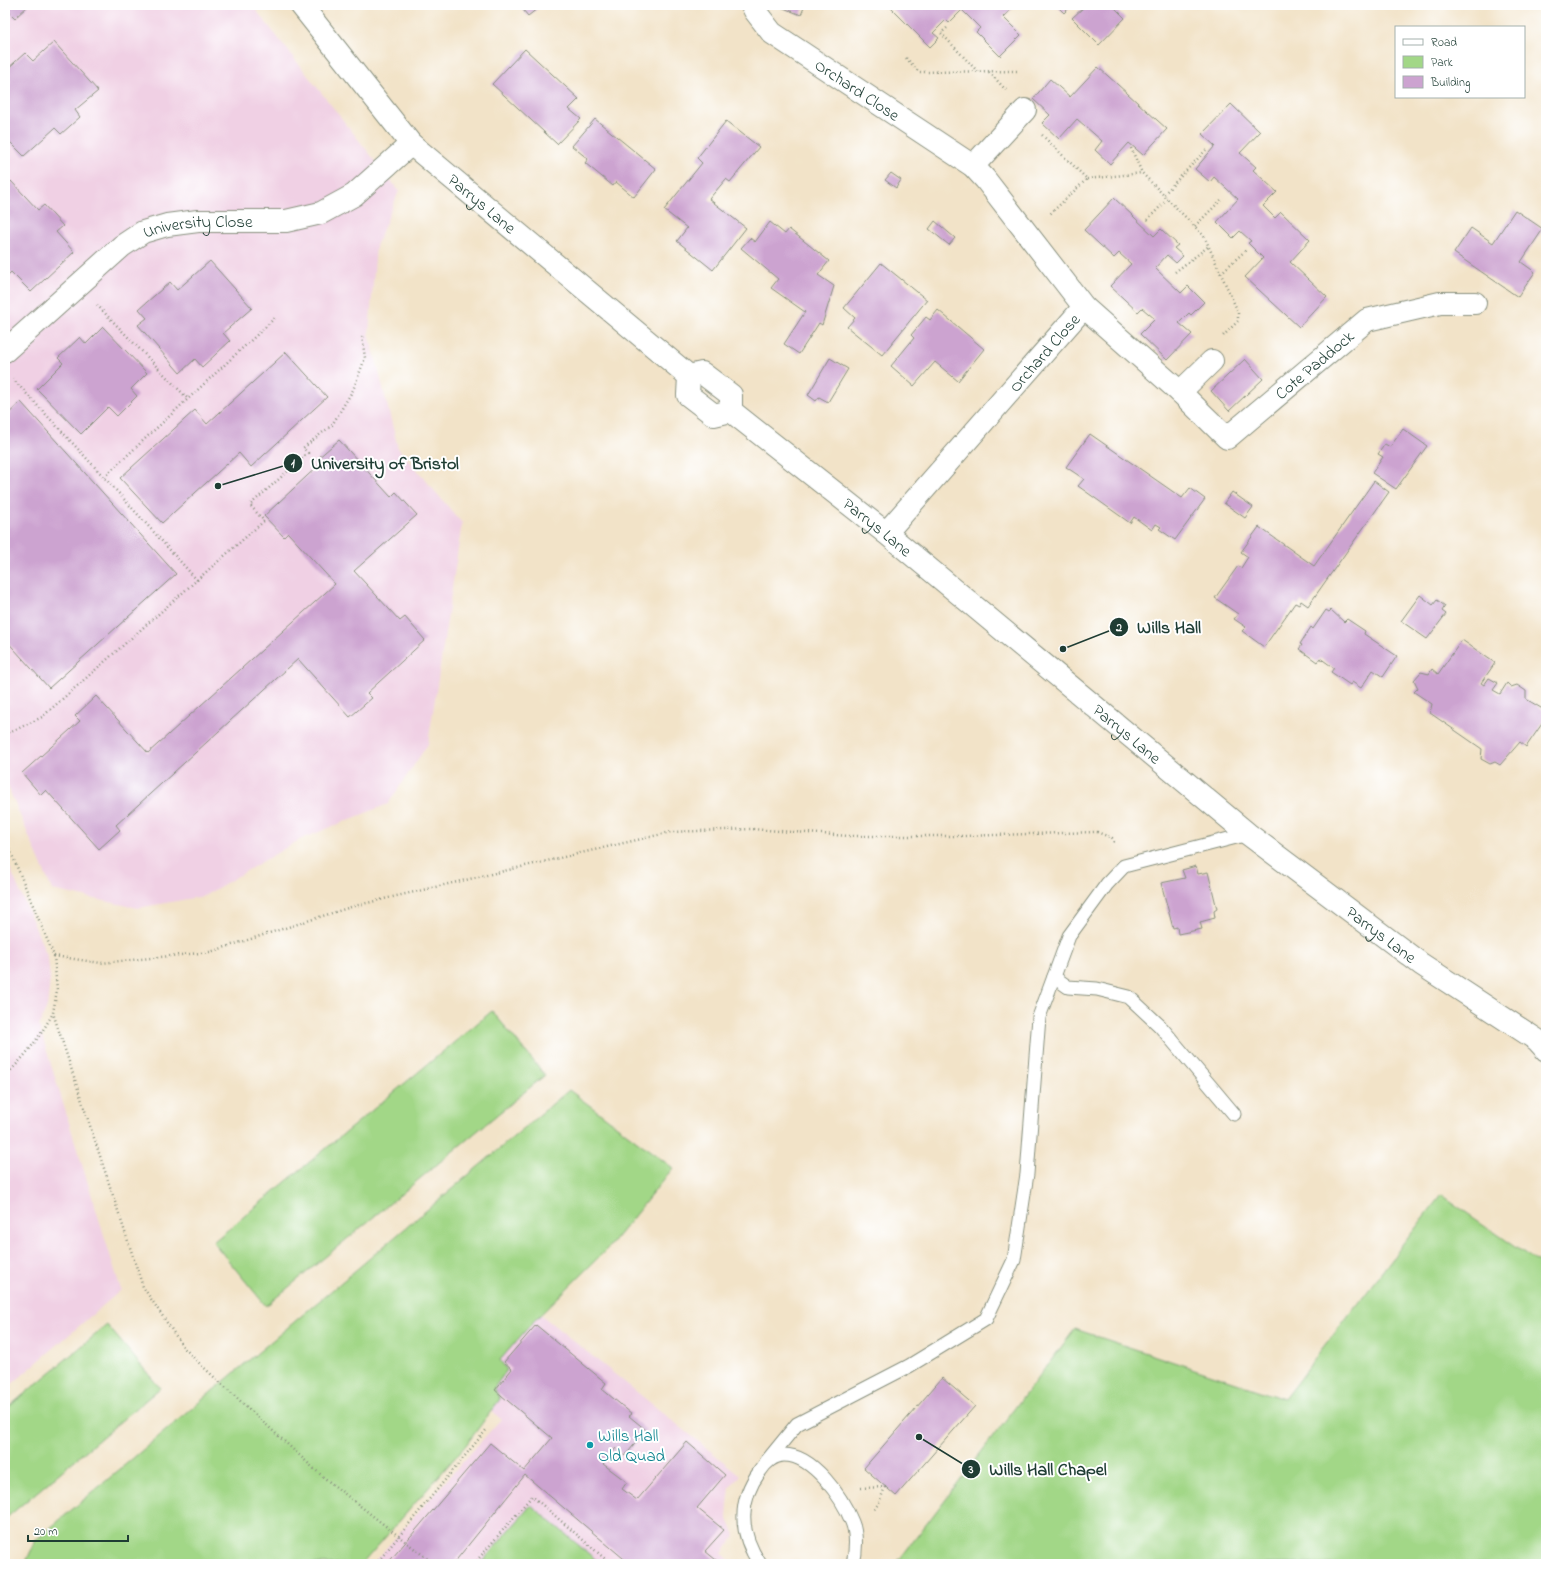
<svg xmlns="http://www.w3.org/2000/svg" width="1551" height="1569" viewBox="0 0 1551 1569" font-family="'Indie Flower',sans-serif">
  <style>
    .built { fill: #f0d0e4 }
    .green { fill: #a2d787; stroke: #608a5e }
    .building { fill: #cca3d0 }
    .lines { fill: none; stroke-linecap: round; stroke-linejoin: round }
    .lane-casing { stroke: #88907e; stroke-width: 15 }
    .street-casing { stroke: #88907e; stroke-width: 24 }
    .secondary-casing { stroke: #88907e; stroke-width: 24 }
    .path { stroke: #88907e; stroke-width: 2.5; stroke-dasharray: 1 3; stroke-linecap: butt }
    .lane { stroke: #fff; stroke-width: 13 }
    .street { stroke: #fff; stroke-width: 22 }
    .secondary { stroke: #fff; stroke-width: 22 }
    .culture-dot { fill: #0f9aa8; stroke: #fff; stroke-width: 1.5 }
    .labels { text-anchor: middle; stroke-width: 4; stroke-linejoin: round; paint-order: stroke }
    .street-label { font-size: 17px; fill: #1f3d34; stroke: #fff }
    .culture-label { font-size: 17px; fill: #0d838f; stroke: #fff; text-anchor: start }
    .leader { fill: none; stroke: #1f3d34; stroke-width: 1.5 }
    .callout-dot { fill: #1f3d34; stroke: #fff; stroke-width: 1.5 }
    .mark-label { font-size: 12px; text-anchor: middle; font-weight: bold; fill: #fff }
    .callout-label { font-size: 18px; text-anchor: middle; font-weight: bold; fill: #1f3d34; stroke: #fff; stroke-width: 4; stroke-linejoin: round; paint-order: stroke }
  </style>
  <rect width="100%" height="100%" fill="#fff"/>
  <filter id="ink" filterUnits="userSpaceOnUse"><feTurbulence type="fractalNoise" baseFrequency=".025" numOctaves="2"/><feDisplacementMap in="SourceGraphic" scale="8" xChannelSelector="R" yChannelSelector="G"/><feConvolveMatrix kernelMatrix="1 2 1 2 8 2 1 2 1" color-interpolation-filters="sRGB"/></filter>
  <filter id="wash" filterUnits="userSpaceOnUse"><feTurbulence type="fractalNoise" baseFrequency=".012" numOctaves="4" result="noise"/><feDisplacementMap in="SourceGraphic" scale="16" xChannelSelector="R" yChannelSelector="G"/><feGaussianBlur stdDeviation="0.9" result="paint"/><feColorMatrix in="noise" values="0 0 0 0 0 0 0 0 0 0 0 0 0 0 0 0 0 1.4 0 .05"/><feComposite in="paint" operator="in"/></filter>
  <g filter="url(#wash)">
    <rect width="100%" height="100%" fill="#f2e3c8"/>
    <g class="built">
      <polygon points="5,5 252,5 399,191 376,246 369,333 398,448 462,523 428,744 388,804 299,840 204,896 138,908 52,890 5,780"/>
      <polygon points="5,856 48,958 50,980 47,1007 39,1026 121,1290 5,1390"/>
      <polygon points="530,1306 740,1475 730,1487 728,1504 727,1517 735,1535 722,1554 734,1564 372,1564 501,1419 462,1388"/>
    </g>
    <g class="green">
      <polygon points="492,1011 545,1075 266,1306 213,1242"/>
      <polygon points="569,1090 673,1168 610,1246 533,1322 500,1360 507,1370 494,1388 500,1399 466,1445 362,1564 25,1564 36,1540"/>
      <polygon points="1441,1195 1546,1268 1546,1564 896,1564 1075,1329 1284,1399"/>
      <polygon points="107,1325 160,1388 5,1519 5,1410"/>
      <polygon points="531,1505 601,1564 480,1564"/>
    </g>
    <g id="blocks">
      <g class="building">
        <polygon points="5,5 29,5 15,18 9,12 5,15"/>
        <polygon points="519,5 542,5 528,16"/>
        <polygon points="776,5 805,5 801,15"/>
        <polygon points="888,5 1016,5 1003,17 1021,35 1000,56 976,32 980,28 962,10 949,23 946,20 933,33 939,38 930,47"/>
        <polygon points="1056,5 1072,5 1064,13"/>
        <polygon points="1082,5 1112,5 1125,18 1099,45 1072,18 1084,7"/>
        <polygon points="54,42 98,91 75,110 80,117 61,134 55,128 24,156 5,137 5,87 11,82 5,76 5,71 25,53 33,61"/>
        <polygon points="525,49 579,99 569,109 581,119 557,144 492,84"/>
        <polygon points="1098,67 1167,129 1143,155 1129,143 1110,164 1095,150 1102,141 1077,119 1059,139 1042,123 1050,115 1033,99 1050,79 1070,97"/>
        <polygon points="1231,104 1260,132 1240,153 1256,167 1253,170 1277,192 1263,206 1275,218 1281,212 1310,240 1290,262 1327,297 1299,327 1245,277 1263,258 1248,243 1251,241 1240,231 1233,238 1217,222 1238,199 1214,177 1210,182 1195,169 1215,146 1202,134"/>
        <polygon points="595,119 656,169 634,197 616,182 613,186 585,163 588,159 572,146"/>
        <polygon points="726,121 759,147 730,182 726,179 709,199 746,228 713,270 677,241 687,228 664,210 702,163 697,158"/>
        <polygon points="891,173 901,180 896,188 885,180"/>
        <polygon points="11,181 38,210 44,205 63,226 56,232 74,252 31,292 11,272 5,278 5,187"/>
        <polygon points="1114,198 1154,236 1161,229 1178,245 1174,248 1183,256 1176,263 1167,255 1155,268 1181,293 1188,286 1204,302 1191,315 1189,313 1179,323 1192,334 1167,360 1140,334 1155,319 1142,308 1138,312 1110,286 1131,264 1119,253 1114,258 1084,230"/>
        <polygon points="1515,210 1543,229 1521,262 1535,272 1518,297 1454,253 1471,228 1493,243"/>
        <polygon points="935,221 955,238 949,245 929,229"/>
        <polygon points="770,222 785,234 789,229 829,261 818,275 834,286 822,325 819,323 799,354 784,344 805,312 771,288 778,279 741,248 750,238 755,242"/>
        <polygon points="210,261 252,308 223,333 230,341 202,367 195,359 180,373 138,325 147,318 139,309 170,282 177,290"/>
        <polygon points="881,263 927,300 882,355 847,327 855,318 844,308"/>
        <polygon points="938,310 984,349 958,381 935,362 914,386 891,366 914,338 911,335 926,317 930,320"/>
        <polygon points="103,327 147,373 131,389 137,396 117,416 108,407 81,434 37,389 63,363 58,358 80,337 86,344"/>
        <polygon points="286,352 327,397 251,467 239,453 162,523 120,478 195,410 207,424"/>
        <polygon points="830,358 848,369 828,402 819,397 816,401 808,395"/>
        <polygon points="1245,359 1263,379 1229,411 1211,391"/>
        <polygon points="21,402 176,574 49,688 5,639 5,417"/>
        <polygon points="1403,429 1427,446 1396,489 1372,473 1383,457 1378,454 1385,444 1390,447"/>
        <polygon points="1090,434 1182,498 1190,488 1205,499 1175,540 1159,529 1161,527 1156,524 1152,530 1134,517 1130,523 1078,486 1084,479 1066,467"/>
        <polygon points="339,440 391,497 396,492 417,515 354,571 400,621 405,617 425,640 367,693 372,698 350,717 298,659 116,825 120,830 99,849 46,790 41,795 22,773 80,721 75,716 96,696 148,753 335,584 288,533 284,537 264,516 321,463 317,459"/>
        <polygon points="1374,481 1389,492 1308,606 1301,601 1299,605 1295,603 1264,647 1242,631 1246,627 1234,619 1238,614 1215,598 1238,566 1241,568 1248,557 1241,552 1259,527 1314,566"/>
        <polygon points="1232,492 1253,507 1245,518 1224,503"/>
        <polygon points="1420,595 1433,605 1437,600 1445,606 1442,611 1446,614 1427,639 1401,621"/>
        <polygon points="1326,610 1329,612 1331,610 1344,622 1347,619 1365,631 1364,634 1397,656 1383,677 1373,670 1361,688 1352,682 1350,685 1331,672 1334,668 1320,658 1317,662 1299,649 1302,645 1300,644 1311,627 1313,629"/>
        <polygon points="1462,640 1495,663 1481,683 1484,685 1489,678 1498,683 1493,690 1500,694 1507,683 1511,687 1517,685 1526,691 1526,699 1546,711 1546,718 1526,747 1520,742 1500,765 1495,762 1490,764 1481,759 1482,749 1430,713 1432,704 1414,692 1418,688 1414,680 1421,672 1429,674 1432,669 1438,674"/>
        <polygon points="1196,866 1198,874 1208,872 1217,909 1214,911 1215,918 1200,922 1202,929 1178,934 1177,927 1173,928 1161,883 1185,878 1182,870"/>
        <polygon points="536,1325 606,1383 602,1389 632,1414 629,1416 646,1430 625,1456 616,1448 603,1464 627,1482 622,1489 637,1500 687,1442 725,1475 697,1508 724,1530 705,1551 721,1564 630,1564 525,1475 453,1564 387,1564 490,1443 524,1471 552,1438 495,1390 512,1369 504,1362"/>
        <polygon points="942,1378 975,1406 896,1496 864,1468"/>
      </g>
    </g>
  </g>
  <g filter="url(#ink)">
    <use href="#blocks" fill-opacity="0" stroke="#88907e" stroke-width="1"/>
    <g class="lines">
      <g class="lane-casing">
        <g id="lane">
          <polyline points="1054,977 1068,987 1097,989 1129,997 1160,1026 1234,1114"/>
          <polyline points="766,1462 797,1424 909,1366 986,1319 1014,1260 1027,1174 1039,1017 1069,936 1107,884 1124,866 1248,834"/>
          <path d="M760 1564C739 1533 738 1501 760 1471 765 1463 774 1455 784 1455 813 1455 842 1497 852 1522 857 1534 856 1552 853 1564"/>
        </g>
      </g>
      <g class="street-casing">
        <g id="street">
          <path id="s1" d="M752 5 755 11 772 33 973 166 985 179 1084 307 1180 392 1227 438 1367 320 1440 303H1475"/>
          <polyline points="973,166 1025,110"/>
          <path id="s2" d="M5 351 122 246 143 232 167 225 198 221H286L321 213 354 195 411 144"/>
          <polyline points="1180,392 1212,361"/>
          <path id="s3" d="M886 533 1084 307"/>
        </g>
      </g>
      <g class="secondary-casing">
        <g id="secondary">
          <path id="s4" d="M301 5 411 144 689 376"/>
          <polyline points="689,376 688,395 714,415 731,411"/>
          <polyline points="689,376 702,373 731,395 731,411"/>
          <path id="s5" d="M731 411 886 533 1248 834 1421 964 1537 1040 1546 1050"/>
        </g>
      </g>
      <g class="path">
        <polyline points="947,28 941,33 978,72"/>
        <polyline points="906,58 919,72 1019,71"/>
        <polyline points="989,72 1006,90"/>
        <polyline points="1042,135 1087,179 1049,215"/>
        <polyline points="1131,148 1142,173"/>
        <polyline points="1087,179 1142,173 1204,236 1238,312 1238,321 1223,336"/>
        <polyline points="1164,194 1206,150"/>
        <polyline points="1147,220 1168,199"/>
        <polyline points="1195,226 1221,200"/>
        <polyline points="1175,272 1209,246"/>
        <polyline points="1221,273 1246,250"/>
        <polyline points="97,305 188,399"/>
        <polyline points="104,477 276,317"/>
        <polyline points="197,580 264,521 250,505 308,453 303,448 332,425 353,390 365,358 362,336"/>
        <polyline points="5,735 42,717 197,580 104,477 12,378"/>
        <polyline points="5,838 54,956 57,990 53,1013 143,1287 184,1348 200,1364 322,1476 434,1564"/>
        <polyline points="54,956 101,963 210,952 354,906 671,832 752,829 849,836 963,836 1097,832 1112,838 1115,844"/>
        <path d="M5 1076C25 1057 40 1037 53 1013"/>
        <polyline points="861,1488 885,1487 879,1503 873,1511"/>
        <polyline points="376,1564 487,1429"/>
        <polyline points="474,1564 532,1496 611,1564"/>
      </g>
      <use href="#lane" class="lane"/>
      <use href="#street" class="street"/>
      <use href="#secondary" class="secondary"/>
    </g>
  </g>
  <circle class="culture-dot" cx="590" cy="1445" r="4"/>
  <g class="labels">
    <g class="street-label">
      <text dy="6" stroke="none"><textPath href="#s1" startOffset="137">Orchard Close</textPath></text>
      <text dy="6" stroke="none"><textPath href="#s4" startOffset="270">Parrys Lane</textPath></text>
      <text dy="6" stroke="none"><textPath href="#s2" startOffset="238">University Close</textPath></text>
      <text dy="6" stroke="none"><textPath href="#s3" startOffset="240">Orchard Close</textPath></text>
      <text dy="6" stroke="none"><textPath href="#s1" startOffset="763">Cote Paddock</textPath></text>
      <text dy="6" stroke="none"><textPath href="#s5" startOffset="187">Parrys Lane</textPath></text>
      <text dy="6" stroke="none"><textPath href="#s5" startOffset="511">Parrys Lane</textPath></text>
      <text dy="6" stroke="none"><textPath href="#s5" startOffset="835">Parrys Lane</textPath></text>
    </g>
    <g class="culture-label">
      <text x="598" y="1441">Wills Hall<tspan x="598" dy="20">Old Quad</tspan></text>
    </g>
  </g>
  <path class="leader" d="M218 486L293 463M1063 649L1119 627M919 1437L971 1469"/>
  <g class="callout-dot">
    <circle cx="218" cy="486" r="4"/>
    <circle cx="1063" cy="649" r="4"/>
    <circle cx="919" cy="1437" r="4"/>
    <circle cx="293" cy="463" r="10"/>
    <circle cx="1119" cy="627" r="10"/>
    <circle cx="971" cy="1469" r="10"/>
  </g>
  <g class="mark-label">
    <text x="293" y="467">1</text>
    <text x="1119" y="631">2</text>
    <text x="971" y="1473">3</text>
  </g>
  <g class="callout-label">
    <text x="385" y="469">University of Bristol</text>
    <text x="1169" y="633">Wills Hall</text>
    <text x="1048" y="1475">Wills Hall Chapel</text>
  </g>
  <rect width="1551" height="1569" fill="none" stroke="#fff" stroke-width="20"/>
  <rect x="1395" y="26" width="130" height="72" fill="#ffffff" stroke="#a5b1ae"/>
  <rect x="1403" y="39" width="20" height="6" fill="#ffffff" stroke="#a5b1ae"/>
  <text x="1431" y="46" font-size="12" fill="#1f3d34">Road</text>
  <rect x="1403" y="56" width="20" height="12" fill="#a2d787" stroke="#a5b1ae"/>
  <text x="1431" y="66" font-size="12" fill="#1f3d34">Park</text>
  <rect x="1403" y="76" width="20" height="12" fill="#cca3d0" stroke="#a5b1ae"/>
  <text x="1431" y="86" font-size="12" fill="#1f3d34">Building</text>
  <path d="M28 1535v6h100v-6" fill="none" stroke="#1f3d34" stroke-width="2"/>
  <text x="34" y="1535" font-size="12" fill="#1f3d34" stroke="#ffffff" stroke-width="3" paint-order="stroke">20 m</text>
</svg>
